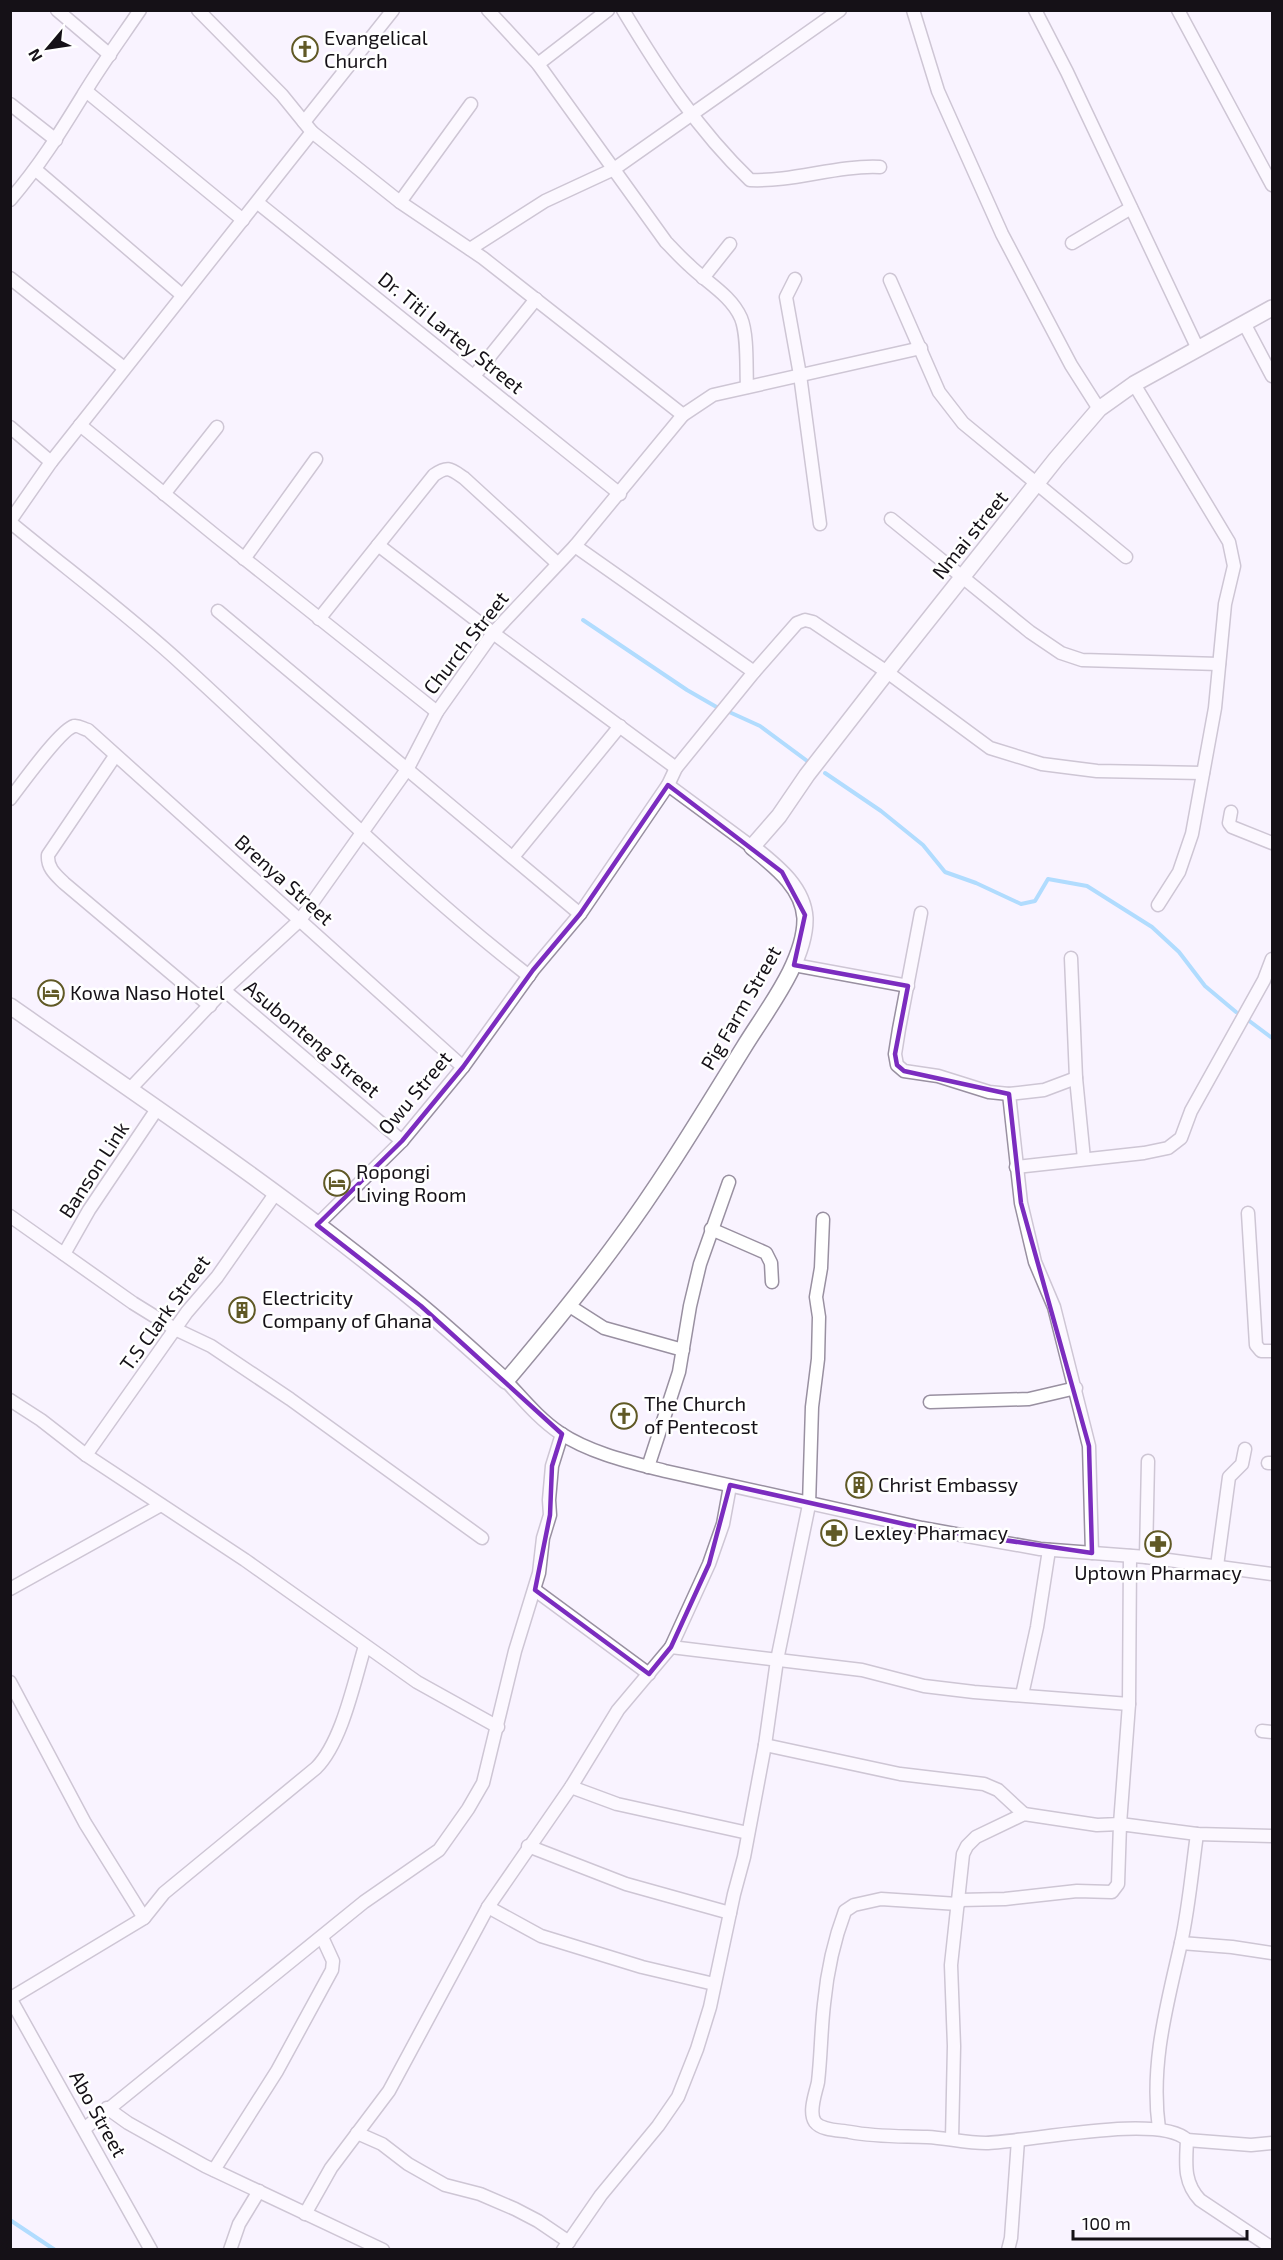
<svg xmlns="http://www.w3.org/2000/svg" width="1283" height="2260" viewBox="0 0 1283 2260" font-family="'Exo 2',sans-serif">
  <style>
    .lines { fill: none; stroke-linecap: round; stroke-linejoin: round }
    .stream { stroke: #59c1fd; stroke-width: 4 }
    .minor-casing { stroke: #9990a1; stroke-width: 15 }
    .tertiary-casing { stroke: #9990a1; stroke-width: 18 }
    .minor { stroke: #fff; stroke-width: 12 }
    .tertiary { stroke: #fff; stroke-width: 15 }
    .marked { fill: none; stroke: #7b2cbf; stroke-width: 4.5; stroke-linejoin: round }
    .labels { text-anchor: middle; stroke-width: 5; stroke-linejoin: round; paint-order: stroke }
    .poi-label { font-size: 20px; fill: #151117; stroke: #fff; text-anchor: start }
    .street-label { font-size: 20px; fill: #151117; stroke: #fff }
  </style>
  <rect width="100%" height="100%" fill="#f9f3ff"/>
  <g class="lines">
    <g class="stream">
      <polyline points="583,620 687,690 720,709"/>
      <polyline points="727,711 760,726 810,763"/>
      <polyline points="825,773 881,811 923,845 945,872 976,883 1021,904 1035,901 1048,879 1087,886 1152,927 1179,952 1205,986 1236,1012"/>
      <polyline points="1248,1020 1272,1038"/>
      <polyline points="10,2220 55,2250"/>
    </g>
    <g class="minor-casing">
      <g id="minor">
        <polyline points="57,10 110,55"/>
        <polyline points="198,10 282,95 312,132 400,202 483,258 683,415"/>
        <path d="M488 10 538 64 666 242C674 250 681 258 689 265 706 282 731 295 741 318 748 335 746 368 747 387"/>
        <path d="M623 10C661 73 697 129 750 180 794 182 836 165 880 167"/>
        <polyline points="913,10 938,91 1002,234 1071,365 1099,409"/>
        <polyline points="1035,10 1067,72 1198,349"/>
        <polyline points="1178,10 1272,185"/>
        <polyline points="538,64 608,10"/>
        <polyline points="86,91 243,220"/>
        <polyline points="10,104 56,140"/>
        <polyline points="304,122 393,10"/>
        <polyline points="36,170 182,295"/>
        <path d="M10 200C41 164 61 131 85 92 102 64 121 38 140 10"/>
        <polyline points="400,202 471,104"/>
        <polyline points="258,203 620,494"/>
        <polyline points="1072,243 1131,208"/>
        <polyline points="470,249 545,201 614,169 840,10"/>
        <polyline points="10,278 124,368"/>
        <polyline points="703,278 730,244"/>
        <polyline points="795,279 786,297 800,375 820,524"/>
        <polyline points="890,280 939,392 963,423 1126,557"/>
        <polyline points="1244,323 1272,376"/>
        <polyline points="474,376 536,299"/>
        <polyline points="1134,384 1229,542 1234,566 1225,604 1215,708 1192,834 1179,872 1158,905"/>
        <polyline points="80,425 216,536 437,712"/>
        <polyline points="10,427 51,462"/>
        <polyline points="164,494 217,427"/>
        <polyline points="891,519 1030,632 1061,653 1082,660 1219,664"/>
        <polyline points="10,521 51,462 312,132"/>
        <path d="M10 522C68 570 130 616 185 667 299 771 407 881 529 976"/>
        <polyline points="378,545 493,633 676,768"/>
        <polyline points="575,546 754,672"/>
        <polyline points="244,559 316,459"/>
        <polyline points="218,611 580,914"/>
        <path d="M319 619 434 475C448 465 451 469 464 478L557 563"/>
        <path d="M115 756 48 855C47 868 56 875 64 883L210 1006"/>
        <polyline points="668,785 676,768 754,672 797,623 805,620 813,622 887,672 990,748 1042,764 1097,771 1203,773"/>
        <path d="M10 799C21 785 60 730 74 726 79 725 83 729 88 730L463 1067"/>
        <polyline points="1231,812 1229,823 1232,827 1272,843"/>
        <polyline points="513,857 620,726"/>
        <polyline points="921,913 899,1029 895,1054 897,1065 904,1071 938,1076 989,1092 1009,1094 1044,1090 1076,1078"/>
        <polyline points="1071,958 1076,1078 1084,1159"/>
        <polyline points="794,965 908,986"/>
        <polyline points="224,990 402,1141"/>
        <polyline points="130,1089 224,990 300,920 408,768 437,712 493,633 575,546 683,415 713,395 921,348"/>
        <polyline points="1009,1094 1021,1203 1035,1262 1054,1307 1089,1446 1092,1553"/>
        <polyline points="1016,1167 1144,1153 1168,1148 1181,1138 1191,1111 1264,980 1272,959"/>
        <polyline points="1248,1213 1256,1345 1261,1351 1272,1351"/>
        <polyline points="10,1216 133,1303 175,1329 211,1346 290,1399 482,1538"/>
        <polyline points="317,1225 402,1141 463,1067 533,970 580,914 668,785 752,847"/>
        <polyline points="711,1229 766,1253 771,1263 772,1282"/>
        <polyline points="64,1254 89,1210 157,1109"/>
        <polyline points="568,1305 604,1328 683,1350"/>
        <path d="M506 1381C523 1399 539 1419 560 1433 590 1453 630 1462 665 1471L922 1528 1040 1549 1146 1557 1272 1574"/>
        <polyline points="10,1400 41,1420 86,1455 245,1560 417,1682 498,1727"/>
        <polyline points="930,1402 1029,1399 1076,1388"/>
        <polyline points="86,1455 187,1312 217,1277 275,1194"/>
        <polyline points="1268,1463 1272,1463"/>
        <polyline points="648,1467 679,1372 690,1306 700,1264 729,1182"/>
        <polyline points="1146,1557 1148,1461"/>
        <polyline points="1217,1566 1229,1477 1242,1464 1245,1449"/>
        <polyline points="10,1589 161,1505"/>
        <polyline points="535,1590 649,1674"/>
        <polyline points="671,1647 862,1670 924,1686 974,1692 1129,1704"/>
        <polyline points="10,1682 85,1823 144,1918"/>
        <polyline points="1022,1695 1037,1627 1049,1550"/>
        <polyline points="1262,1731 1272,1732"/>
        <polyline points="765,1745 900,1774 984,1784 998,1790 1024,1814"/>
        <polyline points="571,1787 617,1804 748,1833"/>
        <polyline points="528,1846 626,1884 730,1913"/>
        <polyline points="959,1900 1005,1899 1077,1891 1112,1892 1118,1884 1120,1824 1197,1834 1272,1836"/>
        <path d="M958 1904 881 1899 854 1905 845 1911C834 1940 827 1973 824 2004 821 2030 821 2056 818 2082 816 2092 808 2112 815 2122 822 2131 840 2130 850 2132 876 2137 901 2136 927 2137 947 2138 965 2143 986 2143 1027 2142 1160 2113 1187 2140 1186 2163 1183 2182 1200 2200L1272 2248"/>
        <polyline points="488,1907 541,1936 642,1967 714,1984"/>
        <polyline points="1181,1943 1232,1947 1272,1953"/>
        <polyline points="10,1998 151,2250"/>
        <path d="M11 1998 144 1918 164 1893 316 1768C342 1742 354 1682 365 1646"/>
        <polyline points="107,2108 128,2123 205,2166 383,2250"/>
        <polyline points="84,2129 364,1902 439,1850 468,1809 483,1783 515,1651 539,1573 543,1538 550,1515 549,1500 552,1466 562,1434"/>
        <path d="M1159 2129C1150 2064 1167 2005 1181 1943 1189 1907 1192 1870 1197 1834"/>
        <polyline points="357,2133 382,2144 408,2164 445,2185 480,2194 515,2209 538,2221 569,2242"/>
        <polyline points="952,2139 954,2046 951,1965 963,1854 967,1846 976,1837 1024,1814 1097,1825 1120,1824 1129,1704 1130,1556"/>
        <polyline points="1187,2140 1251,2145 1272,2143"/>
        <polyline points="214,2170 277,2071 332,1970 333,1961 322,1937"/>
        <polyline points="305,2214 331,2168 389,2091 488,1907 571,1787 618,1710 671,1647 709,1564 723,1524 730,1486"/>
        <polyline points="230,2250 239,2224 259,2191"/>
        <polyline points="563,2250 601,2195 658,2126 678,2097 697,2049 710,2007 734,1894 744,1857 765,1745 777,1660 809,1505 812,1407 818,1359 819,1317 816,1297 821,1268 823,1219"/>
        <polyline points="1008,2250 1011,2238 1018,2140"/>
      </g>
    </g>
    <g class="tertiary-casing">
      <path id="tertiary" d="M10 1006C149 1103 291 1198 421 1306 450 1330 478 1356 506 1381 544 1336 582 1290 617 1242 663 1180 703 1113 744 1047 766 1011 806 961 805 918 803 886 774 865 752 847L779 816 807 775 887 672 1056 459 1099 409 1134 384 1272 308"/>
    </g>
    <use href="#minor" class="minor"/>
    <use href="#tertiary" class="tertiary"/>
  </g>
  <path d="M0 0H1283V2260H0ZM668 785 782 872 805 915 794 965 908 986 895 1054 897 1065 904 1071 1009 1094 1021 1203 1089 1446 1092 1553 922 1528 730 1485 709 1564 671 1647 649 1674 535 1590 550 1515 552 1466 562 1434 421 1306 317 1225 402 1141 463 1067 533 970 580 914Z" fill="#f9f3ff" fill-opacity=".55" fill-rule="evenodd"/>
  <path class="marked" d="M668 785 782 872 805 915 794 965 908 986 895 1054 897 1065 904 1071 1009 1094 1021 1203 1089 1446 1092 1553 922 1528 730 1485 709 1564 671 1647 649 1674 535 1590 550 1515 552 1466 562 1434 421 1306 317 1225 402 1141 463 1067 533 970 580 914Z"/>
  <defs>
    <g id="church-ring" transform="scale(1.35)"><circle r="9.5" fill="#fff" stroke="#605925" stroke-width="1.5"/><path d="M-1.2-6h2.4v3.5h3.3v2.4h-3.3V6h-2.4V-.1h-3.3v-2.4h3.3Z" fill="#605925"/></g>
    <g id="hotel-ring" transform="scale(1.35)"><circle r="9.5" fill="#fff" stroke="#605925" stroke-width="1.5"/><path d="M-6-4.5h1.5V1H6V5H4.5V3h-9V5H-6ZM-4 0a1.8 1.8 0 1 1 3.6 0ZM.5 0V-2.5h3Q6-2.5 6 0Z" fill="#605925"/></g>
    <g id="building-ring" transform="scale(1.35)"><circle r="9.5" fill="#fff" stroke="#605925" stroke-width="1.5"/><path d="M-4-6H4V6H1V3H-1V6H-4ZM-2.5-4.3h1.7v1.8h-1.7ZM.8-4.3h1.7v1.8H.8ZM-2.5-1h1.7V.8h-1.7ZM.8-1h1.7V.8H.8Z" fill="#605925"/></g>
    <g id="pharmacy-ring" transform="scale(1.35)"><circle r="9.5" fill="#fff" stroke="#605925" stroke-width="1.5"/><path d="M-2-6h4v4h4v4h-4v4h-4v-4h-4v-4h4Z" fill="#605925"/></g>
  </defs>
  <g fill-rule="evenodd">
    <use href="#church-ring" x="305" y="49"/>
    <use href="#hotel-ring" x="51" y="993"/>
    <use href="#hotel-ring" x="337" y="1183"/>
    <use href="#building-ring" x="242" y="1310"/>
    <use href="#church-ring" x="624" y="1416"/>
    <use href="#building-ring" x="859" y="1485"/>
    <use href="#pharmacy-ring" x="834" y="1533"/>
    <use href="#pharmacy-ring" x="1158" y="1544"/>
  </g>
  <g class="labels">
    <g class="poi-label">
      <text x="324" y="45">Evangelical<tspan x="324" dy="23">Church</tspan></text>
      <text x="70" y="1000">Kowa Naso Hotel</text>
      <text x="356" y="1179">Ropongi<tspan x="356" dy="23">Living Room</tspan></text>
      <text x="262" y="1305">Electricity<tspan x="262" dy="23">Company of Ghana</tspan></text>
      <text x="644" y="1411">The Church<tspan x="644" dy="23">of Pentecost</tspan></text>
      <text x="878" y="1492">Christ Embassy</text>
      <text x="854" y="1540">Lexley Pharmacy</text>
      <text x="1158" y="1580" text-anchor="middle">Uptown Pharmacy</text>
    </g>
    <g class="street-label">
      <text transform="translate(451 333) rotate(39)" y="7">Dr. Titi Lartey Street</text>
      <text transform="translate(970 535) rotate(-51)" y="7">Nmai street</text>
      <text transform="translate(466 643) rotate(-52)" y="7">Church Street</text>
      <text transform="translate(284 880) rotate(42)" y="7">Brenya Street</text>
      <text transform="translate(741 1008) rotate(-60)" y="7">Pig Farm Street</text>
      <text transform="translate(312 1039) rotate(40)" y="7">Asubonteng Street</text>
      <text transform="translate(415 1093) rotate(-50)" y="7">Owu Street</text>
      <text transform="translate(94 1170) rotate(-57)" y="7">Banson Link</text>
      <text transform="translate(165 1313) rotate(-54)" y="7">T.S Clark Street</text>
      <text transform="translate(98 2114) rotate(61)" y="7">Abo Street</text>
    </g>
  </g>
  <rect width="1283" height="2260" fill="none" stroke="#151117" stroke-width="24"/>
  <g transform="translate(48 48) rotate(241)" stroke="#ffffff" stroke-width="4.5" paint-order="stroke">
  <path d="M0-4.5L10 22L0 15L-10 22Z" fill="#151117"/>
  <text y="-9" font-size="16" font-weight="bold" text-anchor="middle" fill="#151117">N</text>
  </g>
  <path d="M1073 2230v9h174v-9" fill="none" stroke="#151117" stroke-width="3"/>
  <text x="1082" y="2230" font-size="18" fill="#151117" stroke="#ffffff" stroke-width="4.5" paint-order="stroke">100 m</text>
</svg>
